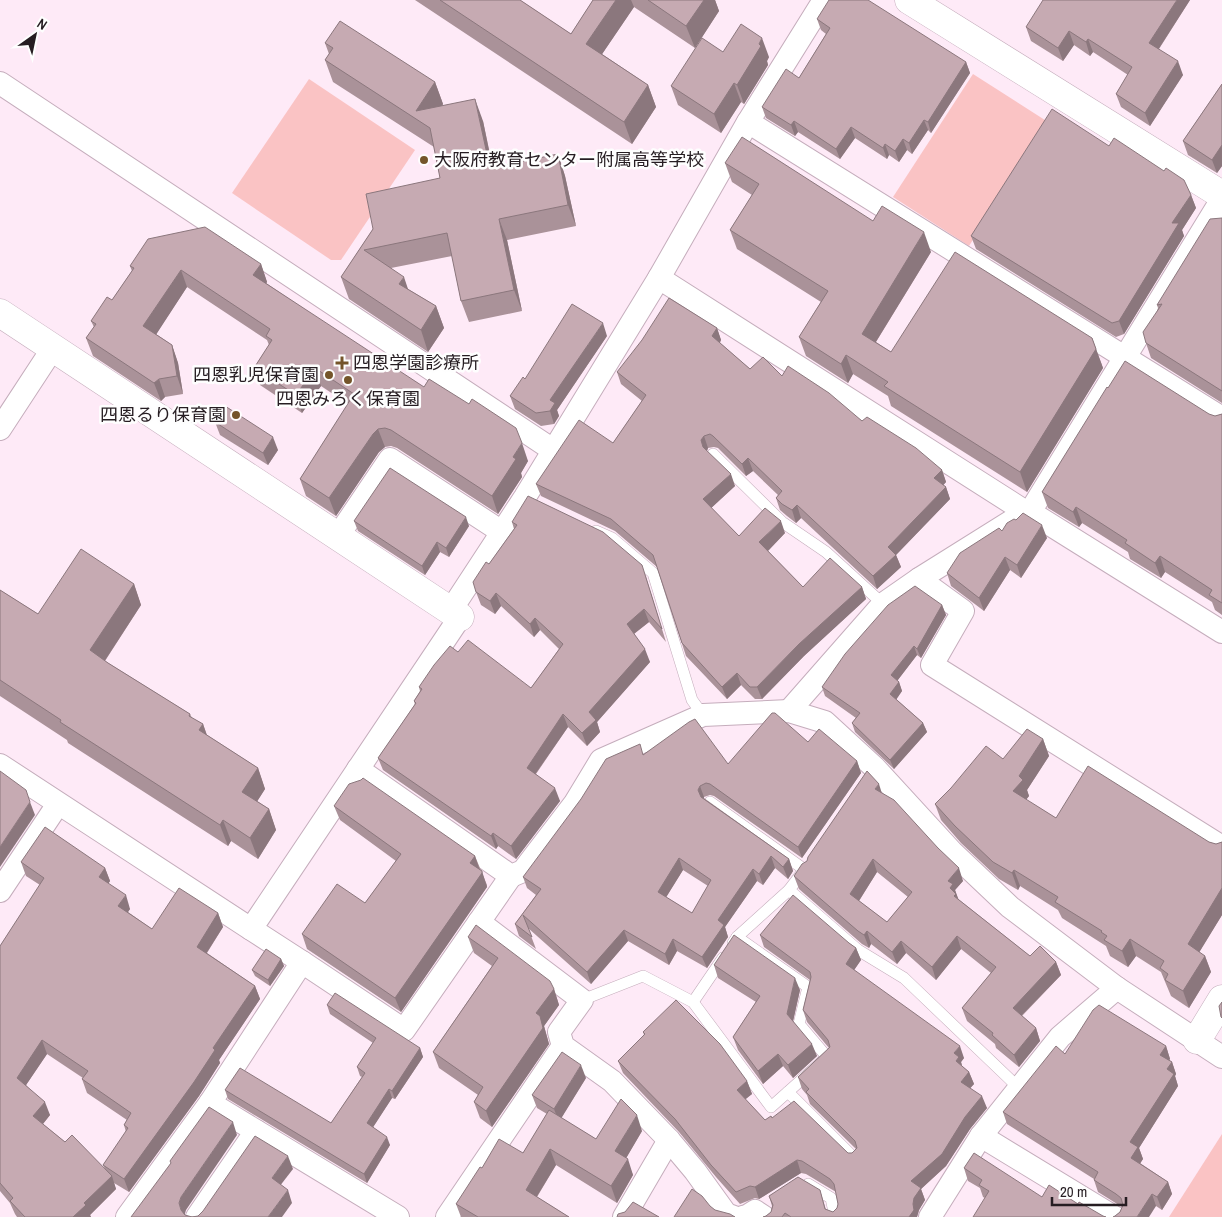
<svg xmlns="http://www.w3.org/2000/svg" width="1222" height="1217" viewBox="0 0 1222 1217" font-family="'Archivo Narrow','Noto Sans JP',sans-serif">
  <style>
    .green { fill: #fac3c4 }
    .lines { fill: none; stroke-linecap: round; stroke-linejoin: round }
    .service-casing { stroke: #c5adbc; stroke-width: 12 }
    .minor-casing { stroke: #c5adbc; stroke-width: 24 }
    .tertiary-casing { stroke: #c5adbc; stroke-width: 29 }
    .service { stroke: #fff; stroke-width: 11 }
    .minor { stroke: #fff; stroke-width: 22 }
    .tertiary { stroke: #fff; stroke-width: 28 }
    .wall { fill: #aa9299; fill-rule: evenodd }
    .shaded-wall { fill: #8b777d }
    .building { fill: #c6aab2; stroke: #8b777d; fill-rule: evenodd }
    .poi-dot { fill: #74552a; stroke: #fefefe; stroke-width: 2 }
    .labels { text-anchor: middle; stroke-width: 5; stroke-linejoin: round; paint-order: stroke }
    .poi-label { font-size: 18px; fill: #261d22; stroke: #fefefe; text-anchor: start }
  </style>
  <rect width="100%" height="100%" fill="#feeaf7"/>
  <g class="green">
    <polygon points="973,74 1048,122 969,246 893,197"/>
    <polygon points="309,79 415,150 341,260 331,260 232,193"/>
    <polygon points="1222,1134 1222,1217 1169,1217"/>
  </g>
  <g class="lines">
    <g class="service-casing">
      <g id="service">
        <polyline points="713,454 782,522 826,552 883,604"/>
        <polyline points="596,531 612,538 653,573 692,700 703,715"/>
        <polyline points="710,802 805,870"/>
        <polyline points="789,890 858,950 904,978 1019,1088"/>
        <polyline points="733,943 737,937 789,890 805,869"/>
        <polyline points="582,1000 643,976 693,1002 771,1107 827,1057 799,1024 808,987 737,937"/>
        <polyline points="693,1002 723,958"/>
        <polyline points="788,1092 854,1158"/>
        <polyline points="808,1184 831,1198 835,1217"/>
      </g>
    </g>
    <g class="minor-casing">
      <g id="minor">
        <polyline points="0,83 553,450"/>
        <polyline points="748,122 1222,418"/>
        <polyline points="659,278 1026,512 1030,512 1222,632"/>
        <polyline points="0,429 53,348"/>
        <polyline points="1030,512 1222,199"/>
        <polyline points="338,536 390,459 502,532"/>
        <polyline points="919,579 963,611 932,665 1222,847"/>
        <polyline points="451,610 525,497 659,278 748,122 824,0"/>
        <polyline points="789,711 883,604 919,579 1026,512"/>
        <polyline points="0,765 251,929"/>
        <polyline points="358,769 511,876 523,871 575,803 601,760 703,715 789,711 825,722 874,767 952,852 1010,907 1117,988 1222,1057"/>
        <polyline points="0,891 58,804"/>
        <polyline points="479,922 582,1000 559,1032 563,1046 612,1081 669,1140 695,1171 726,1214 734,1217"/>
        <polyline points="302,962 404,1030 511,876"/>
        <polyline points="210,1103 398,1217"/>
        <polyline points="981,1136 1114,1217"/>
        <polyline points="127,1217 210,1103 302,962 251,929 460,617"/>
        <polyline points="197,1217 256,1131"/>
        <polyline points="447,1217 563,1046"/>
        <polyline points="624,1217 669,1140"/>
        <polyline points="743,1217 747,1216 755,1211 764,1217"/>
        <polyline points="930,1217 981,1136 1060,1037 1117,988"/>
      </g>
    </g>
    <g class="tertiary-casing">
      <g id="tertiary">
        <polyline points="909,0 1222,195"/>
        <polyline points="0,313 460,617"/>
        <polyline points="1197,1040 1222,999"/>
      </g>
    </g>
    <use href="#service" class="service"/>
    <use href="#minor" class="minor"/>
    <use href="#tertiary" class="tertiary"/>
  </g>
  <g class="wall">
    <polygon points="415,0 520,0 571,34 593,0 715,0 719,11 695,48 634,7 602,54 648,85 656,107 632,144"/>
    <polygon points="1190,0 1159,49 1183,75 1150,126 1121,107 1116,94 1128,75 1093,52 1090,56 1074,45 1063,61 1031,41 1026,27"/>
    <polygon points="817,19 966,62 970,73 931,133 928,130 912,154 907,150 899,162 889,155 887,159 855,138 840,159 798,132 795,136 766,118 762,107 799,78 826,34 821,30"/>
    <polygon points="325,43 435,82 443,104 442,106 483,121 493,168 558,154 565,176 576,226 507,240 522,311 469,322 461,301 452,256 391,268 408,289 436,306 444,328 428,352 349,299 341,277 373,229 440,178 434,147 333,82 325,60 329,54"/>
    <polygon points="723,52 769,57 767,61 768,65 744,104 741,102 721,133 678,105 671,86"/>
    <polygon points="1222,84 1222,166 1217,173 1188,155 1183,141"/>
    <polygon points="1109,146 1191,195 1196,208 1182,230 1184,236 1124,334 1116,337 976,249 971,236"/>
    <polygon points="725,163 873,221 931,252 876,342 891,352 1092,338 1103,368 1027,492 891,406 888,396 853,374 848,383 806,356 799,337 821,302 737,249 730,230 752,195 732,182"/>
    <polygon points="1222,218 1222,403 1151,358 1146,343 1158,308 1157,305"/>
    <polygon points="261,264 267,282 266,283 528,461 521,473 522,477 498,514 397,448 391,446 385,447 379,452 336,516 306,496 300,479 348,404 321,386 302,413 260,385 254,368 269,345 267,340 187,287 156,334 172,345 178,363 183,394 165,397 161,401 93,356 86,338 94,327 91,321 112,300 132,271 130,266"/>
    <polygon points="717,328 721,340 720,343 750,369 782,376 862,421 942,470 946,482 943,485 946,487 950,499 896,555 901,567 877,589 801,518 796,523 787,516 780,510 776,498 778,495 753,471 746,476 718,448 714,447 708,448 707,451 735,486 711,508 739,536 785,533 768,551 803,587 862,587 866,599 804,656 762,699 755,699 741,685 727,699 686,656 657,567 615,531 541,496 536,484 613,443 642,401 621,384 617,372"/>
    <polygon points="607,336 557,410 559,416 554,424 541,426 515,409 510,396 525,379"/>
    <polygon points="1108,388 1215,416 1222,414 1222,615 1215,610 1212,602 1165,572 1161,578 1130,559 1128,552 1082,523 1079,527 1048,508 1042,492"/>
    <polygon points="215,422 278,450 268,465 220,435"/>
    <polygon points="354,521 469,526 449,557 440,552 425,575 358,531"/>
    <polygon points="512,522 646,577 666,642 649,622 634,634 650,662 597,722 600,732 587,746 568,727 536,774 560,801 516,859 498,846 496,849 383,770 378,758 415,705 414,701 420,691 419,687 458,652 531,688 559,649 540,630 534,637 501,606 495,614 481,605 476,592 489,564 514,529"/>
    <polygon points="1002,531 1047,538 1021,578 1010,570 984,611 951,586 947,573"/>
    <polygon points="134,584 141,605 105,661 190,714 192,718 203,724 207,735 258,768 265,789 257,801 269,809 276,830 258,859 231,841 228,846 68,743 67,740 0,696 0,590 38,614"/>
    <polygon points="942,605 946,615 921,658 917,655 897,681 899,682 902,691 896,699 923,723 927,732 894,769 855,732 852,723 856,718 825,696 822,687"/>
    <polygon points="1043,739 1049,756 1027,790 1029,796 1026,800 1056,818 1209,842 1216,844 1222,842 1222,915 1199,952 1205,956 1211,972 1189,1008 1171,996 1161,972 1136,956 1128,967 1110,956 1106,946 1062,918 1058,910 1020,886 1018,890 999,879 961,843 941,820 935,804 951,788 1003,759"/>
    <path d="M808 742 857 761 861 773 802 858 714 796 710 795 704 797V798L789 859 793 871 788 879 775 868 763 885 757 881 725 927 728 937 707 968 677 951 669 965 628 941 591 984 528 928 536 949 519 936 515 924 536 895 527 888 523 877 644 754 728 764ZM683 870 708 886 692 913 666 897Z"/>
    <path d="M882 794 963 881 955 890 958 899 1030 956 1056 962 1061 975 1022 1016 1036 1028 1040 1041 1019 1067 996 1048 995 1044 967 1021 962 1008 991 973 961 949 936 980 906 953 897 964 871 944 869 948 862 944 799 889 794 876 807 861ZM877 872 908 897 887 922 859 901Z"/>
    <polygon points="334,806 475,856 487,885 487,887 401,1012 307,949 302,934 365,903 396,861 340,820"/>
    <path d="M21 862 105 868 110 881 108 884 130 909 128 912 152 929 218 913 223 927 207 953 255 986 260 999 219 1060 220 1063 199 1096 129 1192 114 1183 116 1189 90 1215 91 1217H17L15 1214 10 1203 0 1191V946L40 885 26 876ZM47 1054 83 1078 82 1079 87 1093 127 1120 124 1125 126 1132 103 1165 105 1169 65 1142 43 1124 50 1115 26 1085Z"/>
    <polygon points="760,935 849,943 856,948 861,960 854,970 964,1058 961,1062 962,1066 969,1072 974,1084 970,1088 987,1108 970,1129 946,1166 921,1189 925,1200 919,1210 917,1217 763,1217 766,1216 771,1212 772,1206 769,1196 820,1190 826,1210 833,1212 837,1208 838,1204 836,1192 806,1174 801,1173 759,1199 755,1198 740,1204 716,1177 679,1132 623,1073 618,1061 644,1035 643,1032 747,1081 752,1094 745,1099 765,1120 772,1118 848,1153 852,1153 856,1149 810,1104 807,1095 802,1089 798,1077 829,1048 807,1022 803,1010 810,980 764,947"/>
    <polygon points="468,937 554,989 559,1005 544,1026 549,1044 492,1127 480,1118 474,1102 478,1095 439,1068 433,1052 492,966 474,953"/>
    <polygon points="281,959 284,966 270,986 255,976 252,970"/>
    <polygon points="714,965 800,990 793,1021 817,1056 793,1078 783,1066 763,1084 738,1050 733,1037 756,1002 718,978"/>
    <polygon points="327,1005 420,1048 423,1057 395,1099 392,1098 373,1127 390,1145 367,1183 228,1099 225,1090 331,1123 362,1077 360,1076 357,1067 373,1043 330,1014"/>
    <polygon points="1166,1046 1170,1059 1169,1060 1172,1062 1176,1074 1175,1076 1178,1086 1139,1148 1143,1159 1140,1163 1168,1182 1172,1194 1162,1210 1156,1206 1115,1216 1120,1212 1122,1207 1098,1192 1094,1180 1094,1179 1007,1124 1003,1112 1065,1054"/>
    <polygon points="586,1078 561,1118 596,1139 642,1131 626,1158 633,1175 617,1203 556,1165 537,1197 569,1217 461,1217 456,1204 482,1168 523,1153 547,1114 537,1108 532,1095"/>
    <polygon points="964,1168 1042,1197 1078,1204 1103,1216 985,1198 983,1197 980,1188 968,1181"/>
  </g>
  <g class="shaded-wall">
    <polygon points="616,0 631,0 634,7 594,66 586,44"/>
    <polygon points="704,0 715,0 719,11 695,48 686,26"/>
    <polygon points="1177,0 1190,0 1154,56 1149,43"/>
    <polygon points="1069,31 1074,45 1063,61 1058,48"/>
    <polygon points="762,38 769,57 767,61 768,65 744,104 737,85"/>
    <polygon points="1088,39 1093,52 1090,56 1086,42"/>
    <polygon points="1178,61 1183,75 1150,126 1145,113"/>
    <polygon points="966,62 970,73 931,133 928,122"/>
    <polygon points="435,82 443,104 428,127 416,111"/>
    <polygon points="734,83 741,102 721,133 714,114"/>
    <polygon points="648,85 656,107 632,144 624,122"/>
    <polygon points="475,99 483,121 497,190 490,168"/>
    <polygon points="924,120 928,130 912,154 909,143"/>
    <polygon points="794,121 798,132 795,136 791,125"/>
    <polygon points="851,127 855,138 840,159 836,149"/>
    <polygon points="903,139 907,150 899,162 895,151"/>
    <polygon points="885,144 889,155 887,159 883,148"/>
    <polygon points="1222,145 1222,166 1217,173 1212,160"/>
    <polygon points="558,154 565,176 576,226 568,205"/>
    <polygon points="1191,195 1196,208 1182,230 1184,236 1124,334 1119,321 1172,223"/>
    <polygon points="499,219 507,240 522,311 514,290"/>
    <polygon points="924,232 931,252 869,353 862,334"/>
    <polygon points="261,264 267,282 260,293 253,275"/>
    <polygon points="181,270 187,287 150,344 143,326"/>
    <polygon points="404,277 411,298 399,284"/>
    <polygon points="436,306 444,328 428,352 421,330"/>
    <polygon points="603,323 607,336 557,410 559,416 554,424 550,411 550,400"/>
    <polygon points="717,328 721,340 716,348 712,336"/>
    <polygon points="1092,338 1103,368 1027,492 1020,472"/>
    <polygon points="172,345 178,363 183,394 177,376"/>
    <polygon points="846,355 853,374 848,383 841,364"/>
    <polygon points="315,368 321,386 302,413 296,395"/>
    <polygon points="159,379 165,397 161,401 154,383"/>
    <polygon points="378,429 385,447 379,452 336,516 329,498 373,434"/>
    <polygon points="704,436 708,448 706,453 707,459 701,440"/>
    <polygon points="273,437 278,450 268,465 263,453"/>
    <polygon points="522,443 528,461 521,473 522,477 498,514 492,496 513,457"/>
    <polygon points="748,458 753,471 746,476 742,464"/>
    <polygon points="942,470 946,482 939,490 934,478"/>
    <polygon points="731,474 735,486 708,511 703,499"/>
    <polygon points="946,487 950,499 896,555 901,567 877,589 873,576 888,547"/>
    <polygon points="797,505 801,518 796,523 792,510"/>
    <polygon points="1076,507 1082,523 1079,527 1073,512"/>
    <polygon points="466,517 469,526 449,557 446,548"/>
    <polygon points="781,521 785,533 764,555 759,542"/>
    <polygon points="1042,525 1047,538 1021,578 1017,565"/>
    <polygon points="437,542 440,552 425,575 422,566"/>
    <polygon points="1160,556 1165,572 1161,578 1155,563"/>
    <polygon points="1005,557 1010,570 984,611 979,598"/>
    <polygon points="134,584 141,605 98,671 90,650"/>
    <polygon points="862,587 866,599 804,656 762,699 757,687 799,644"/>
    <polygon points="496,593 501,606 495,614 490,601"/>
    <polygon points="942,605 946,615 921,658 917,649"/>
    <polygon points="644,609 649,622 631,636 627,624"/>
    <polygon points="535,618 540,630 534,637 530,624"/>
    <polygon points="914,646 917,655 894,685 891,675"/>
    <polygon points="645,649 650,662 597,722 600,732 587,746 582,733 589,712"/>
    <polygon points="737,673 741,685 727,699 722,687"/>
    <polygon points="899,682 902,691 894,703 890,694"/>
    <polygon points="563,714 568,727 531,780 527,768"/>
    <polygon points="923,723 927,732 894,769 890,760"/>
    <polygon points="203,724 210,745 199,730"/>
    <polygon points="1043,739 1049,756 1027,790 1029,796 1019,808 1013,791 1019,776"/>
    <polygon points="857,761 861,773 802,858 798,847"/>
    <polygon points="258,768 265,789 250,813 242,792"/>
    <polygon points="879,784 883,797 875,789"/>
    <polygon points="700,786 704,797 703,802 698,790"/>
    <polygon points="555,788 560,801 516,859 511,846"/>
    <polygon points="30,802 35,815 0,867 0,847"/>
    <polygon points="269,809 276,830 258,859 250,838"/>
    <polygon points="223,820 231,841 228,846 220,825"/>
    <polygon points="493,833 498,846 496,849 491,836"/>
    <polygon points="475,856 480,871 470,863"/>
    <polygon points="771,856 775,868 763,885 759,874"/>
    <polygon points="679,858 683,870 662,904 658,892"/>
    <polygon points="789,859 793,871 788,879 783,867"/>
    <polygon points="873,859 877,872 855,907 850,894"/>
    <polygon points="105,868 110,881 104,890 99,877"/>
    <polygon points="959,868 963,881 955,890 961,906 950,888 948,881"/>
    <polygon points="753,869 757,881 725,927 728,937 707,968 702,957 718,920"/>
    <polygon points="1014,870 1020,886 1018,890 1012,873"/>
    <polygon points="482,871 487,887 401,1012 395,998"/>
    <polygon points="1222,888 1222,915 1194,961 1188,944"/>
    <polygon points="126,895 130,909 123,919 118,906"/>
    <polygon points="218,913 223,927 202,960 197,947"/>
    <polygon points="624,930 628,941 591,984 587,972"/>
    <polygon points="867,931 871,944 869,948 864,935"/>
    <polygon points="957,936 961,949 936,980 932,967"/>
    <polygon points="673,939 677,951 669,965 665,954"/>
    <polygon points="1130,939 1136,956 1128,967 1122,951"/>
    <polygon points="901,941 906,953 897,964 892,952"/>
    <polygon points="856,948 861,960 850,976 846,964"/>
    <polygon points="1205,956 1211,972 1189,1008 1183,991"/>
    <polygon points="281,959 284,966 270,986 268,980"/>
    <polygon points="1056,962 1061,975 1017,1020 1013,1008"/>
    <polygon points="795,978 800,990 792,1026 787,1014"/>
    <polygon points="255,986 260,999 219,1060 220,1063 199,1096 129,1192 124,1179"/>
    <polygon points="554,989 559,1005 544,1026 549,1044 492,1127 486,1111 536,1013"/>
    <polygon points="1036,1028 1040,1041 1019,1067 1014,1055"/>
    <polygon points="42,1040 47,1054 22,1091 17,1078"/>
    <polygon points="812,1044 817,1056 793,1078 788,1065"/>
    <polygon points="960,1046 964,1058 961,1062 963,1069 961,1073 954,1053"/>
    <polygon points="1166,1046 1170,1059 1164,1067 1160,1055"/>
    <polygon points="420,1048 423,1057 395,1099 392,1091"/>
    <polygon points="778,1054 783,1066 763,1084 758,1071"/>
    <polygon points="1172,1062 1176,1074 1175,1076 1178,1086 1139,1148 1143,1159 1136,1170 1131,1158 1130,1142 1167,1069"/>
    <polygon points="581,1065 586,1078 559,1122 554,1109"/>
    <polygon points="969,1072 974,1084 965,1094 961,1082"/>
    <polygon points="747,1081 752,1094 741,1103 737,1090"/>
    <polygon points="389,1089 392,1098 370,1132 367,1123"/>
    <polygon points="982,1096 987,1108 970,1129 946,1166 921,1189 925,1200 919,1210 917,1217 909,1217 911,1181 965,1117"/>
    <polygon points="45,1102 50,1115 38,1130 33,1116"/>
    <polygon points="637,1115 642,1131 621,1167 615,1151"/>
    <polygon points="233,1122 237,1135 186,1210 184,1217 181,1210 179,1203 181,1197"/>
    <polygon points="387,1137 390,1145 367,1183 364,1174"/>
    <polygon points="550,1149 556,1165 531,1206 526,1190"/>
    <polygon points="288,1156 293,1169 276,1191 272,1178"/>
    <polygon points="628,1159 633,1175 617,1203 611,1186"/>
    <polygon points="797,1160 801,1173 759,1199 755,1187"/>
    <polygon points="112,1176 116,1189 90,1215 91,1217 73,1217 84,1203"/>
    <polygon points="1168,1182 1172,1194 1162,1210 1157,1197"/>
    <polygon points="288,1190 292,1203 282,1217 268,1217"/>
    <polygon points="1152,1194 1156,1206 1149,1217 1137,1217"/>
  </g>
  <g class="building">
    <polygon points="440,0 520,0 571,34 593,0 616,0 586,44 648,85 624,122"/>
    <polygon points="648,0 704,0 686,26"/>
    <polygon points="829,0 868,0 966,62 928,122 924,120 909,143 903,139 895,151 885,144 883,148 851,127 836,149 794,121 791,125 762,107 786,69 799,78 830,28 817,19"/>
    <polygon points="1043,0 1177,0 1149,43 1178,61 1145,113 1116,94 1132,67 1088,39 1086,42 1069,31 1058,48 1026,27"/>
    <polygon points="340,21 435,82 416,111 475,99 490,168 558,154 568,205 499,219 514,290 461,301 447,233 364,250 404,277 399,284 436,306 421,330 341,277 373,229 366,194 440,178 430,128 325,60 333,48 325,43"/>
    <polygon points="741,24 762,38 759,44 761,46 737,85 734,83 714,114 671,86 702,38 723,52"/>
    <polygon points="1222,84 1222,145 1212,160 1183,141"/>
    <polygon points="1052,109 1109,146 1114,138 1164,171 1166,168 1184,180 1191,195 1172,223 1179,223 1119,321 1112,323 971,236"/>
    <polygon points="742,137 873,221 882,206 924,232 862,334 891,352 955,252 1092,338 1096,349 1020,472 884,386 888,382 846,355 841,364 799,337 828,291 730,230 759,184 725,163"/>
    <polygon points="1222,218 1222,391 1146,343 1143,332 1162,304 1157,305 1210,219"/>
    <polygon points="205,227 261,264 253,275 424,387 429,379 469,404 472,399 516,428 522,443 513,457 516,459 492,496 391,430 385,428 378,429 373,434 329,498 300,479 354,394 315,368 296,395 254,368 272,340 266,336 270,329 181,270 143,326 172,345 177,376 159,379 154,383 86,338 96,324 91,321 107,297 112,300 134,268 130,266 148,239"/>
    <polygon points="669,298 717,328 712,336 750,369 763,357 782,376 788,366 829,393 862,421 867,417 916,448 942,470 934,478 946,487 888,547 896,555 873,576 797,505 792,510 782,504 776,498 782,491 748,458 742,464 713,436 710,434 704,436 701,440 703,447 731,474 703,499 739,536 765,508 781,521 759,542 803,587 830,558 862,587 799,644 757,687 750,687 737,673 722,687 682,643 653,555 611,519 536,484 579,420 613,443 646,395 617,372 642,340"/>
    <polygon points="572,304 603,323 550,400 555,403 550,411 536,413 510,396 523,377 525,379"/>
    <polygon points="1125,361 1209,414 1215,416 1222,414 1222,603 1209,595 1212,590 1160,556 1155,563 1125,543 1127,540 1076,507 1073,512 1042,492 1107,387 1108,388"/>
    <polygon points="225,406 273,437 263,453 215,422"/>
    <polygon points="390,468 466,517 446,548 437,542 422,566 354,521"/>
    <polygon points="528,496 603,532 642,565 662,629 644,609 627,624 645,649 589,712 596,720 582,733 563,714 527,768 555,788 511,846 493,833 491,836 378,758 416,703 414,701 422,689 419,687 434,665 450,646 458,652 468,640 531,688 563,644 535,618 530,624 496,593 490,601 476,592 473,582 486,562 489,564 517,525 512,522"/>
    <polygon points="1023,513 1042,525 1017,565 1005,557 979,598 947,573 960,553 999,528 1002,531 1007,523 1014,519 1016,520"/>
    <polygon points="81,549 134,584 90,650 108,663 190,714 189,716 203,724 199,730 258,768 242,792 269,809 250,838 223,820 220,825 60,722 61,720 0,680 0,590 38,614"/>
    <polygon points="915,586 942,605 917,649 914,646 891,675 899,682 890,694 923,723 890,760 852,723 860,713 822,687 845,654 888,605"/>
    <path d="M772 713H775L808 742 819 729 857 761 798 847 710 784 706 783 700 786 698 790 701 797 789 859 783 867 771 856 759 874 753 869 718 920 724 925 702 957 673 939 665 954 624 930 587 972 523 915 532 937 515 924 541 889 523 877 581 799 606 759 640 744 643 755 689 722 695 719 728 764ZM679 858 711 880 692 913 658 892Z"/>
    <polygon points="1027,729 1043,739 1019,776 1023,780 1013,791 1056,818 1088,766 1209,842 1216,844 1222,842 1222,888 1188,944 1205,956 1183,991 1165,980 1168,974 1160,968 1164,961 1130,939 1122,951 1104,940 1107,936 1101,932 1102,931 1055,902 1058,897 1014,870 1012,873 993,862 955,826 935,804 951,788 986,746 1003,759"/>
    <polygon points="0,771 26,790 30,802 0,847"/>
    <path d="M867 771 879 784 875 789 894 800 938 848 959 868 948 881 953 884 950 888 956 894 954 896 1030 956 1040 946 1056 962 1013 1008 1036 1028 1014 1055 992 1035 993 1033 962 1008 996 967 957 936 932 967 901 941 892 952 867 931 864 935 858 931 794 876 802 864 807 861 808 857ZM873 859 912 892 887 922 850 894Z"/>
    <polygon points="363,778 475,856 470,863 482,871 482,873 395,998 302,934 337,884 365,903 401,854 334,806 349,784 361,780"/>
    <polygon points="45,827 105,868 99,877 126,895 118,906 152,929 179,888 218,913 197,947 255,986 213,1048 215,1050 194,1082 124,1179 103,1165 128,1128 124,1125 131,1113 82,1079 88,1071 42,1040 17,1078 45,1102 33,1116 65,1142 72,1135 112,1176 84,1203 86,1205 73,1217 25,1217 10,1201 13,1198 0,1183 0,946 44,878 21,862"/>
    <polygon points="793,895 849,943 856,948 846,964 960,1046 954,1053 959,1057 956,1061 969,1072 961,1082 982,1096 965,1117 942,1154 911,1181 921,1188 914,1198 913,1204 914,1210 909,1217 791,1217 785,1213 782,1217 763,1217 766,1216 771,1212 773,1205 769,1196 798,1177 820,1190 825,1209 833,1212 837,1208 838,1204 834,1184 830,1179 802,1161 797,1160 755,1187 750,1186 736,1192 711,1165 675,1119 618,1061 645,1034 643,1032 676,1000 720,1044 747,1081 737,1090 765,1120 771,1116 772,1118 794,1101 848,1153 852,1153 857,1148 855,1141 806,1092 809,1089 798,1077 830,1047 828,1040 803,1010 811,977 810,972 760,935"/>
    <polygon points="476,925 550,981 554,989 536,1013 540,1016 543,1028 486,1111 474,1102 483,1087 433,1052 498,958 468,937"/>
    <polygon points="734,935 795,978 787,1014 812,1044 788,1065 778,1054 758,1071 733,1037 760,996 714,965"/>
    <polygon points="266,949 281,959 268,980 252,970"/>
    <polygon points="335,993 420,1048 392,1091 389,1089 367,1123 387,1137 364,1174 225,1090 240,1068 331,1123 365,1073 357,1067 376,1038 327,1005"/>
    <polygon points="1222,1002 1222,1018 1221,1017 1219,1006"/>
    <polygon points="1099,1005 1166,1046 1160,1055 1172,1062 1167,1069 1174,1074 1130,1142 1138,1147 1131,1158 1168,1182 1157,1197 1152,1194 1137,1217 1113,1217 1115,1216 1120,1212 1123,1205 1121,1198 1116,1194 1094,1180 1098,1172 1003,1112 1056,1046 1065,1054 1093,1010"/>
    <polygon points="562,1052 581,1065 554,1109 532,1095"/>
    <polygon points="621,1099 637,1115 615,1151 628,1159 611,1186 550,1149 526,1190 569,1217 478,1217 456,1204 480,1167 482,1168 499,1139 523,1153 549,1110 596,1139"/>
    <polygon points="209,1107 233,1122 181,1197 179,1203 181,1210 185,1215 192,1217 131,1217 171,1163 170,1161"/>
    <polygon points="255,1136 288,1156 272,1178 288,1190 268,1217 192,1217 198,1216 203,1211"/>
    <polygon points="974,1153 1042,1197 1049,1185 1078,1204 1079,1202 1103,1216 1106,1217 973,1217 989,1191 979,1185 982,1180 964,1168"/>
    <polygon points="692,1189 702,1196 710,1206 715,1210 730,1214 735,1217 674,1217"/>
    <polygon points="633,1202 659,1217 617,1217 618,1214 625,1212"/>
  </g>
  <g class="poi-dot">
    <circle cx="424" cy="160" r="5"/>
    <path d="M339.5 355.5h5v5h5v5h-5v5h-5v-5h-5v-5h5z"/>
    <circle cx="329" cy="375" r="5"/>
    <circle cx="348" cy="380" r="5"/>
    <circle cx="236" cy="415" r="5"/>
  </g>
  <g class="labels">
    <g class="poi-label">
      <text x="434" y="166">大阪府教育センター附属高等学校</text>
      <text x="353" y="369">四恩学園診療所</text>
      <text x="319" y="381" text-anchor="end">四恩乳児保育園</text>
      <text x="348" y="405" text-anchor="middle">四恩みろく保育園</text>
      <text x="226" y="421" text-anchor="end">四恩るり保育園</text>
    </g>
  </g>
  <g transform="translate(35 35) rotate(33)" stroke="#fefefe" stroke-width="4" paint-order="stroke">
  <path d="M0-4L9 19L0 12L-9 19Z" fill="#261d22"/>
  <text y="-8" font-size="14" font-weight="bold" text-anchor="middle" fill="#261d22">N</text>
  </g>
  <path d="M1052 1197v8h74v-8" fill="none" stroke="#261d22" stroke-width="2.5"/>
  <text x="1060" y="1197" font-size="15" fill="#261d22" stroke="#fefefe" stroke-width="4" paint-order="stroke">20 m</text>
</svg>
